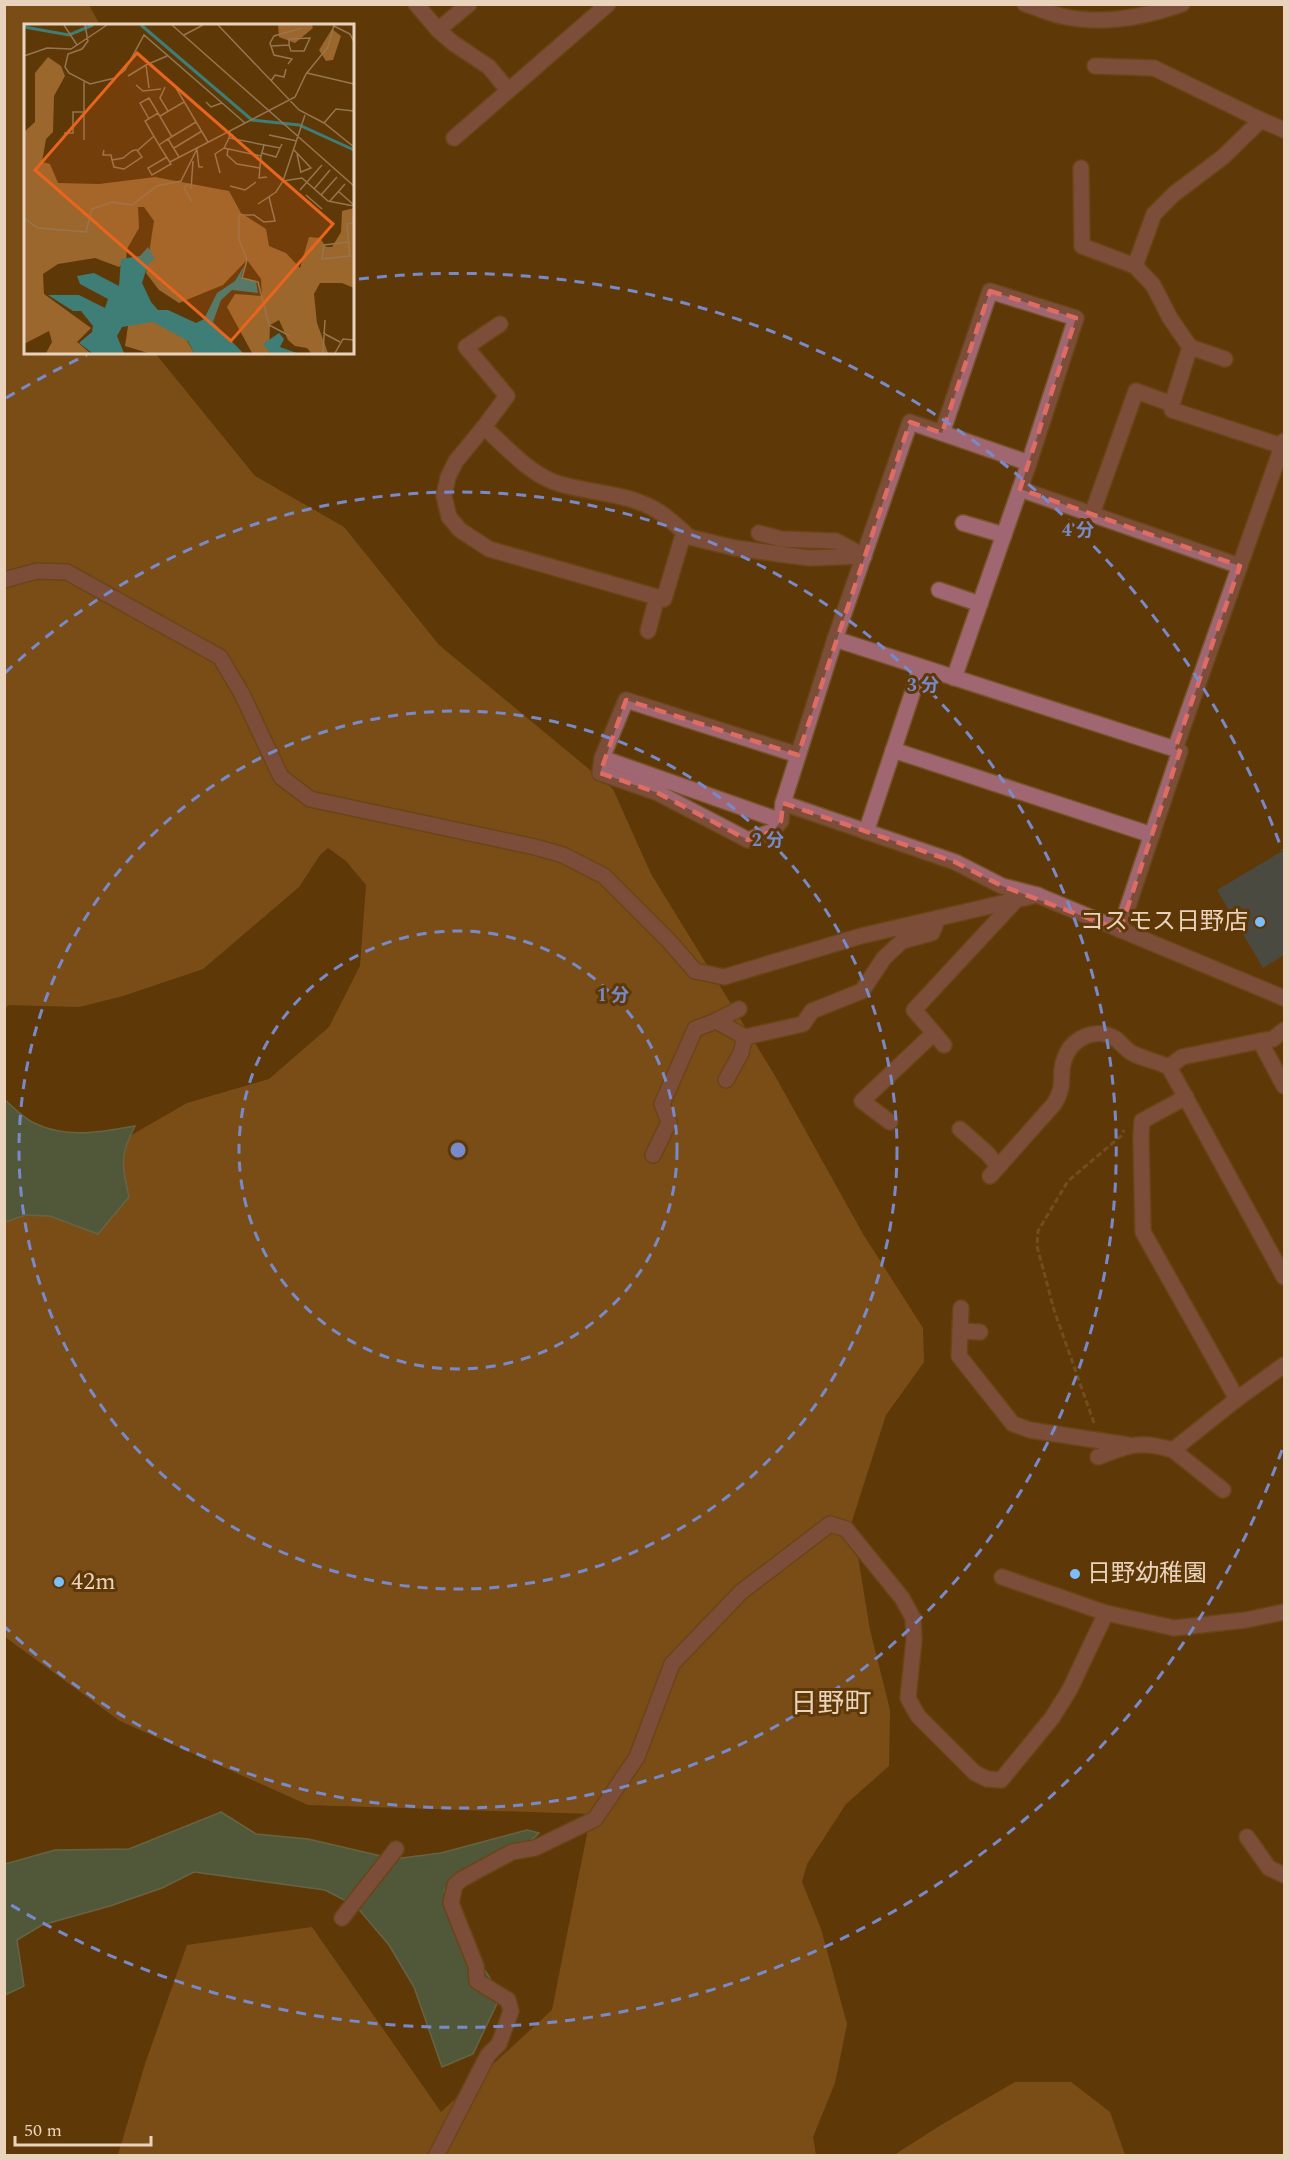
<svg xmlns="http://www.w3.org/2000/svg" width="1289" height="2160" viewBox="0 0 1289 2160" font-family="Spectral,'Noto Sans JP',serif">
  <rect width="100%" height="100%" fill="#5e3807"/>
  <!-- forest -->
  <g fill="#9b672c">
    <path d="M5 5H89L100 25 26 26V352L155 353 255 476 344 527 439 645 613 789 651 874 774 1074 863 1234 923 1328 924 1362 886 1415 852 1521 870 1630 890 1710 889 1766 846 1804 807 1864 802 1882 821 1929 847 2024 835 2083 813 2137 816 2155H118L145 2064 187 1945 312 1927 441 2112 552 2010 591 1814 308 1805 120 1721 5 1637V1208L187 1103 269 1079 329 1027 360 966 366 885 346 861 328 848 320 855 299 887 203 969 123 996 79 1007 9 1005 5 1008Z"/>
    <path d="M1015 2082H1071L1110 2112 1125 2155H894L941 2125Z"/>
  </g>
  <!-- water -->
  <g fill="#3e7e76" stroke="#72988b" stroke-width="1.5">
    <path d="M5 1100C14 1108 24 1118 34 1123 67 1139 101 1132 135 1126 119 1156 122 1165 129 1197L98 1234 50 1216 26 1215 5 1222Z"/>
    <path d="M221 1812 256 1834 308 1839 394 1859 441 1853 527 1830 539 1833C512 1861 487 1867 451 1878L444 1891 452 1920 501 1995 473 2054 442 2067 414 1987 389 1945 356 1906 325 1890 194 1872 162 1888 110 1906 42 1925 17 1940 24 1986 5 1995V1864L55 1850 129 1849Z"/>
  </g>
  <!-- building -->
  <path fill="#315f85" d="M1284 850V955L1263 968 1217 890Z"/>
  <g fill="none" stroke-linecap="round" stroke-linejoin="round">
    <!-- minor casing -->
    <g stroke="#775428" stroke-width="18">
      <g id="minor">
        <path d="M416 4 438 30 469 4"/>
        <path d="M1025 4C1037 8 1049 13 1061 16 1101 25 1143 18 1182 4"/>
        <path d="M438 30 453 43 489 67 508 90"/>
        <path d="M1095 66 1154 68 1261 120"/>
        <path d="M454 138 608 4"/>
        <path d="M1081 168 1082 246 1135 266 1153 285 1170 318 1190 347"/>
        <path d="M1135 266 1154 214 1174 194 1223 157 1261 120 1284 130"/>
        <path d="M1172 404V410L1282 446"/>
        <path d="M484 427 507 396 466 347 500 324"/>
        <path d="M942 433 990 291 1076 318 1029 463"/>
        <path d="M1020 489 1240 566"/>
        <path d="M1092 514 1136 391 1172 404 1190 347 1225 359"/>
        <path d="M963 523 1004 535"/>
        <path d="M684 532 664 599 489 549 460 530 449 517 444 496 448 477 456 461 484 427C504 445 529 473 554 482 582 492 617 492 644 504 662 511 675 524 689 537L735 548 809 558 864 556"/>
        <path d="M759 533 781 539 836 541 864 556"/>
        <path d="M4 580 37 571 67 572 220 657 242 694 281 777 310 799 535 847 563 855 604 876 670 942 695 971 724 977 861 936 1037 895"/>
        <path d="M939 590 980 604"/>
        <path d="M648 631 657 597"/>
        <path d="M954 678 1029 463 910 422 835 639 1175 749"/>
        <path d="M893 750 1152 835"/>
        <path d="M798 755 626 700 602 758 781 821 783 803 835 639"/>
        <path d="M602 758 600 773 658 793 748 840 773 831 781 821"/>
        <path d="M783 803 955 862 1002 886 1037 895 1284 998"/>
        <path d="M866 832 921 667"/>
        <path d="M1120 930 1180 751 1175 749 1284 441"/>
        <path d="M716 1021 739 1009"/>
        <path d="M1284 1030 1273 1039 1260 1041 1284 1086"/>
        <path d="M934 1033 914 1010 1017 899"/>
        <path d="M1169 1067 1284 1277"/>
        <path d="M726 1080 741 1053 745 1037 803 1024 812 1011 862 991 884 958 902 941 932 933 938 918"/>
        <path d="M1186 1097 1142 1121 1141 1136 1143 1232 1237 1399"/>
        <path d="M890 1122 862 1101 934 1033 944 1045"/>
        <path d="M960 1129 987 1153 998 1166"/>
        <path d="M653 1155 669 1122 662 1104 695 1029 716 1021 745 1037"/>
        <path d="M990 1176 1054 1104C1067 1083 1058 1078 1064 1060 1071 1038 1096 1026 1116 1039 1122 1044 1127 1051 1134 1054 1145 1059 1158 1062 1169 1067L1182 1057 1260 1041"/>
        <path d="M961 1308 959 1356 1013 1424 1030 1430 1128 1445"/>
        <path d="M960 1331 980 1332"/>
        <path d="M1098 1457C1129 1445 1140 1440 1173 1450"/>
        <path d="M1223 1490 1173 1450 1237 1399 1284 1365"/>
        <path d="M1002 1577 1106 1613 1174 1628 1246 1620 1284 1612"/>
        <path d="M1247 1837 1269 1868 1284 1875"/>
        <path d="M342 1918 396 1849"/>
        <path d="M436 2156 488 2055 499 2044 511 2011 508 2000 477 1981 476 1966 451 1903 455 1885 462 1879 512 1852 535 1848 595 1819 637 1757 672 1664 741 1592 830 1524 846 1529 902 1598 913 1618 914 1640 908 1698 918 1716 975 1773 987 1779 1001 1780 1052 1718 1070 1689 1106 1613"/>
      </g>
    </g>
    <!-- path -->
    <path stroke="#89673e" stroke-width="3" stroke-dasharray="6 3" stroke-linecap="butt" d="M1094 1423 1054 1310 1037 1246 1038 1231 1068 1181 1121 1136 1124 1130"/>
    <!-- minor -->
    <use href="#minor" stroke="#a06773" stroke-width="15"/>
  </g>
  <!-- marked area -->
  <path d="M0 0H1289V2160H0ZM990 291 1076 318 1020 489 1240 566 1175 749 1180 751 1120 930 1002 886 955 862 783 803 781 821 773 831 748 840 658 793 600 773 626 700 798 755 910 422 942 433Z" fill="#5e3807" fill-opacity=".55" fill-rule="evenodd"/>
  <path fill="none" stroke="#de6c63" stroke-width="4.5" stroke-dasharray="12 8" stroke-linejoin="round" d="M990 291 1076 318 1020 489 1240 566 1175 749 1180 751 1120 930 1002 886 955 862 783 803 781 821 773 831 748 840 658 793 600 773 626 700 798 755 910 422 942 433Z"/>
  <!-- distance rings -->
  <g fill="none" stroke="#798acb" stroke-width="3" stroke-dasharray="10 8">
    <circle cx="458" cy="1150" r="219"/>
    <circle cx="458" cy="1150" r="439"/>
    <path d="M5 673A658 658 0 1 1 5 1627"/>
    <path d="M1282 1450A877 877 0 0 1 6 1902M6 398A877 877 0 0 1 87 355M359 279A877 877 0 0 1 1282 850"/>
  </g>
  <!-- markers -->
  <g fill="#7bbef8" stroke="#5e3807" stroke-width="2">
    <circle cx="1260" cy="922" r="6"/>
    <circle cx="1075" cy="1574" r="6"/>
    <circle cx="59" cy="1582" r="6"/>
  </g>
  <g text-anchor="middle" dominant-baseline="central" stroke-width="6" stroke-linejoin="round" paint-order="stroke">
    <!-- poi labels -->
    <g font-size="24" fill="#ead3bc" stroke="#5e3807" text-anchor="start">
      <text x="1248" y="922" text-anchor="end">コスモス日野店</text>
      <text x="1087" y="1574">日野幼稚園</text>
      <text x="71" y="1582">42m</text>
    </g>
    <!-- quarter labels -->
    <g font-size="27" fill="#ead3bc" stroke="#5e3807">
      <text x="831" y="1704">日野町</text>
    </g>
  </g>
  <!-- overview -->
  <g transform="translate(24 24)">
    <rect width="330" height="330" fill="#5e3807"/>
    <path d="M254 1H288L289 4 271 19 255 13ZM308 5 317 12 309 36 302 37 295 26ZM24 33 37 42 41 52 30 72 29 108 22 115 18 138 26 140 34 159 75 160 131 153 205 167 217 189 242 205 245 222 262 229 276 244 285 213 296 214 302 223H308L317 208 318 187 330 184V264L318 259H296L290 270 293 299 304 329H287L283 324 271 322 264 316 255 296 246 301 245 329H228L203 283 211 270 238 272 237 255 223 236 199 261 155 279 135 266 122 249 130 197 120 183H114L115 204 103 225 102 237 95 243 71 234 34 240 19 250 20 270 67 304 53 318 66 329H22L28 318 25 307 0 320V108L11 98V49ZM107 282 161 313 170 329H124L101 322Z" fill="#9b672c"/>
    <path d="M124 223 131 235 124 240 118 259 127 278 134 286H144L172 299 180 295 193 269 211 257 220 242 217 253 232 258 234 269 208 266 197 276 189 298 219 329H170L164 317 129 298 98 303 93 312 100 329H68L55 319 68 308 69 302 57 287H49L24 271H55L81 284 84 275 56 260 53 252 70 249 95 262 97 235 116 232ZM255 309 260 315 256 323 273 329H246L239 320Z" fill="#3e7e76"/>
    <path fill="none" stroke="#3e7e76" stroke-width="3" d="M117 1 228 96 275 101 330 126M0 3 45 11 69 1M86 329 85 305 98 274 106 272 134 293 174 313 191 329"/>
    <path fill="none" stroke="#96764f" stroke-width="1.5" d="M40 1 53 21M61 1 64 17 58 25 44 30 41 43 45 49 66 60 91 54 101 46 120 11 221 99M148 1 330 162M194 1 275 86 300 99 330 123M310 2 326 10 330 18M160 11 179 1M247 22 265 21V15L286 14 280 27H267L265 21M0 32 23 24 47 25 83 1M264 40 268 35 250 31 246 19 250 12 278 4M283 49 330 60M104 52 122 41M247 57 251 51 260 53 262 45M112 61 119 67 137 65M141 63 136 74 144 87M125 64 122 41 143 32M152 64 184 118M182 78 187 83 198 79M136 92 160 78M125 95 116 79 125 74 134 89M300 99 312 85 330 87M206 107 205 114 256 124 258 120M40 109H49V88H60M245 111 273 117M148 113 134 89 121 97 135 121 144 115 172 98M144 115 155 133M60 116V58M135 121 147 140 128 151 124 144 143 133M150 124 178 107M200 124 237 132 240 121M204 125 203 131 213 140 236 144M80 126 79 131H87L88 136M113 126 118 133 100 145 90 143 88 136 99 134 108 127 111 126H114L130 112M173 126 175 143H179M270 126 287 144 277 148M238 129 252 133 256 124M273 130 277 149M237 132 235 154 243 153M146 138 271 73 282 50 304 23 310 1M196 149 191 130 200 124 205 114M259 157 278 154 304 177 330 182M164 160 160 164 168 178M206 162 221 166 232 158M167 165 169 137M290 165 306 146M276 166 298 141M314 167 330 181M282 171 298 185M297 171 313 153M245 173 251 197 240 198 230 191H215V216L223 236 218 254 234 258 245 301 266 312M306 177 321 160M234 180 252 168 259 157 281 91M0 194 14 204 62 208 68 185 88 178 108 181 133 162 157 157 174 123M324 218 300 221 298 235 326 232 323 200 330 199M299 309 316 318M299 329 301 296M311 329 319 315 330 316"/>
    <path fill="#e8651e" fill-opacity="0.15" stroke="#e8651e" stroke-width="3" d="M113 29 309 200 207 317 11 146Z"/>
    <rect width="330" height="330" fill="none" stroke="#ead3bc" stroke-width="3"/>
  </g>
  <circle cx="458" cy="1150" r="9" fill="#798acb" stroke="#5e3807" stroke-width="3"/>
  <g font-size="18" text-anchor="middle" font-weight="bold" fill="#798acb" stroke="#5e3807" stroke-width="6" stroke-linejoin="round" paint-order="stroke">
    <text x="1078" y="536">4 分</text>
    <text x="923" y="691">3 分</text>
    <text x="768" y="846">2 分</text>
    <text x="613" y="1001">1 分</text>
  </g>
  <!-- border -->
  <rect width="1289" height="2160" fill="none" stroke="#ead3bc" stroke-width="12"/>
  <!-- scale -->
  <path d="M15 2136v9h136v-9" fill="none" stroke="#ead3bc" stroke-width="3"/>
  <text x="24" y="2136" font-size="18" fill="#ead3bc" stroke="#5e3807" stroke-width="4.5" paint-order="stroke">50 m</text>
</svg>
